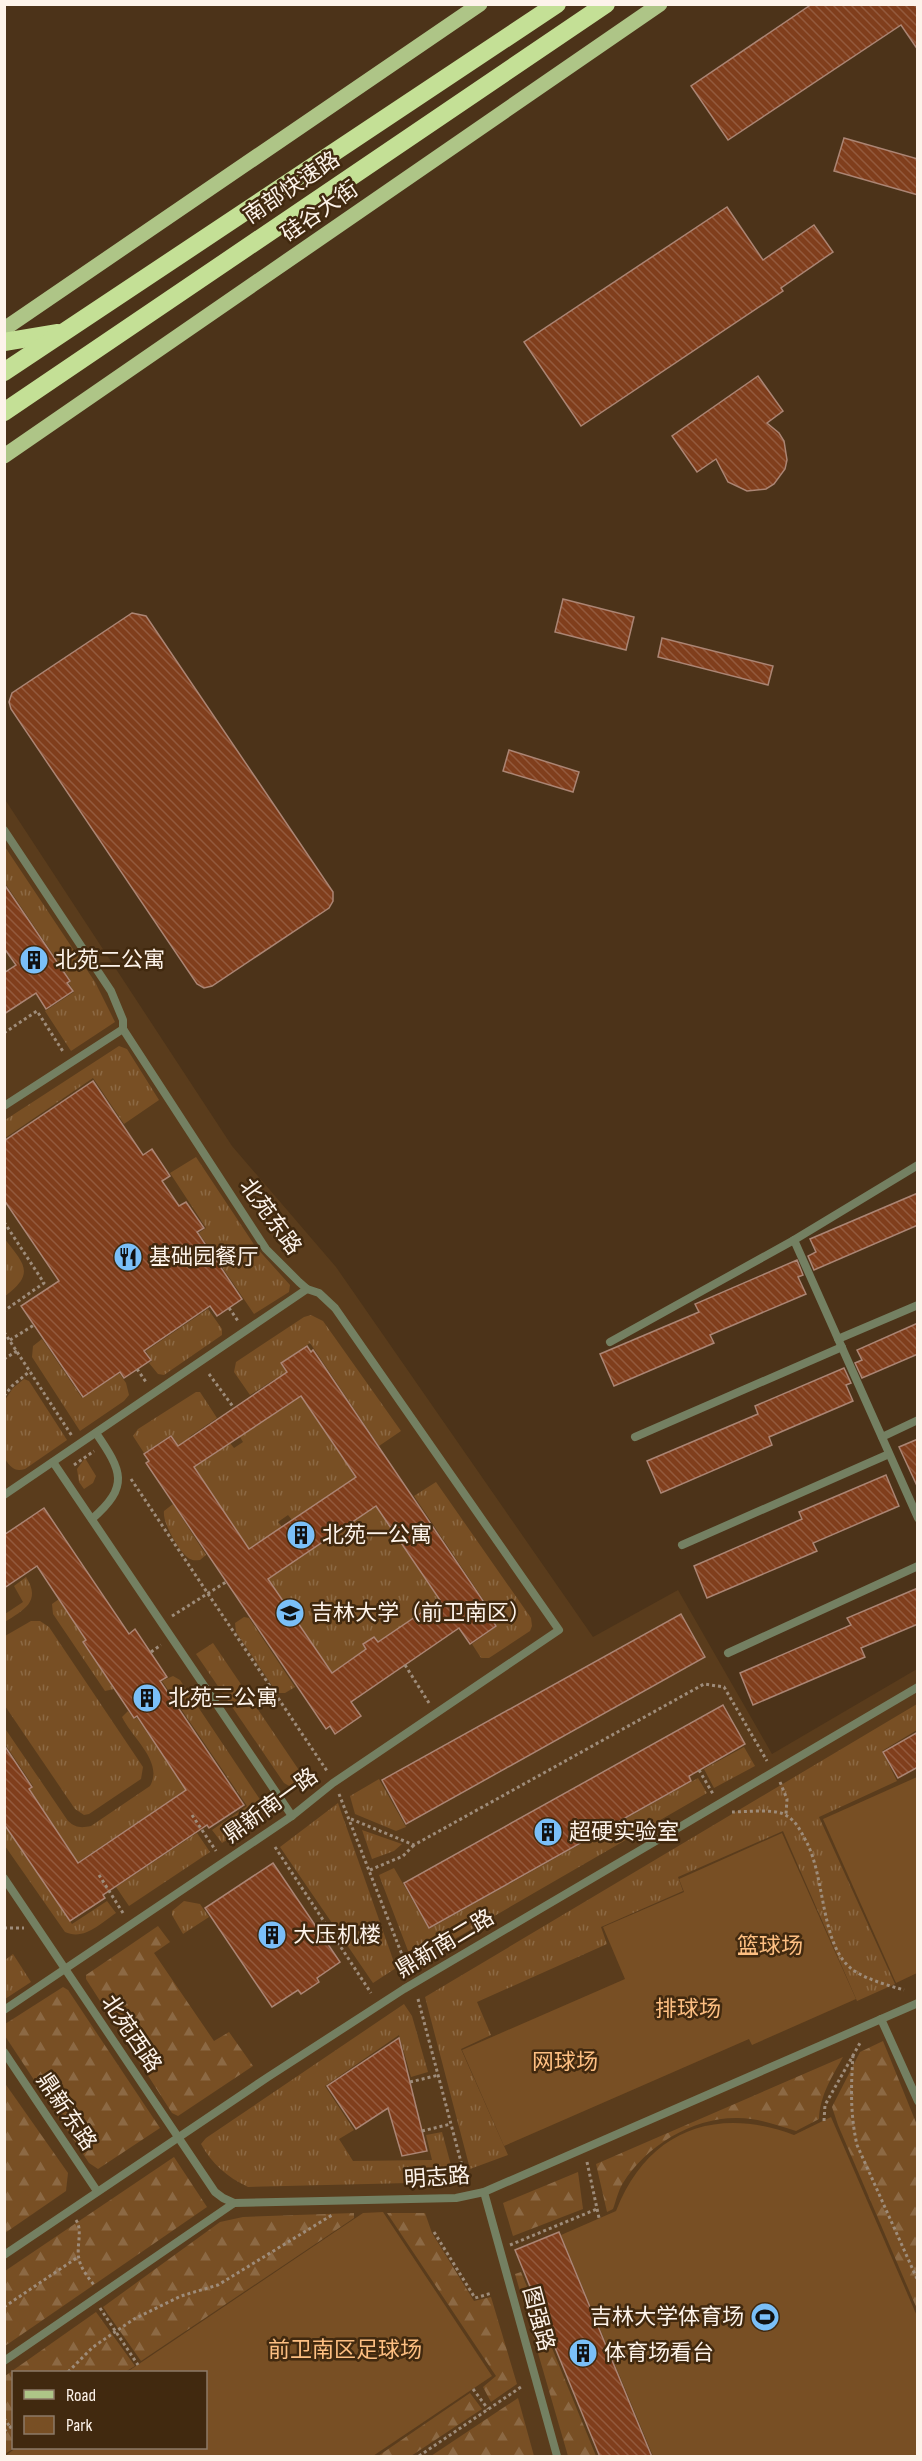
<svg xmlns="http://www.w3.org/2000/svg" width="922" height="2461" viewBox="0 0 922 2461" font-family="'Sofia Sans Condensed','Noto Sans SC',sans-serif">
  <defs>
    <pattern id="grass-tufts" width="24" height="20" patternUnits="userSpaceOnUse" patternTransform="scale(1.5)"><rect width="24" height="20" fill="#784f24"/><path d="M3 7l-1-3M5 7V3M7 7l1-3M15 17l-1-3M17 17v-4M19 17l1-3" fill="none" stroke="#8c6944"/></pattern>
    <pattern id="forest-firs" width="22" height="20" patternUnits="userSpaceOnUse" patternTransform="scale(1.5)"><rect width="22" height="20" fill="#784f24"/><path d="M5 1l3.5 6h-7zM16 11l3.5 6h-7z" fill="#8c6944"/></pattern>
    <pattern id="building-back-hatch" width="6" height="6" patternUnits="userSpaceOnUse" patternTransform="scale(1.5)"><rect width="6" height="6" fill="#803e1c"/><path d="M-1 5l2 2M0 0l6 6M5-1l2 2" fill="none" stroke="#935a3d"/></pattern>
  </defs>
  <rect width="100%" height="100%" fill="#4c3319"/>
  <!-- built -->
  <path fill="#5a3c1c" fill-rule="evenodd" d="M4 798 232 1146 336 1267 593 1637 678 1590 772 1754 917 1669V2456H5ZM14 2372H206V2448H14Z"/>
  <!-- grass -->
  <g fill="url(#grass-tufts)">
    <path d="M5 847 95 982 115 1022 71 1051 45 1011 74 992 69 983 71 981 5 883Z"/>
    <path d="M119 1046 127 1049 159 1100 124 1124 93 1078 5 1138V1120Z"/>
    <path d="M196 1157 255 1246 290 1285 289 1292 254 1314 199 1233 206 1228 170 1173Z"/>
    <path d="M4 1238C24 1264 36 1273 5 1296Z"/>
    <path d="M208 1309 222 1329V1335L164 1375 158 1374 149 1363 152 1361 146 1351Z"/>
    <path d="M311 1315 323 1321 401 1431 379 1446 310 1343 280 1363 290 1377 279 1384 275 1379 250 1395 234 1372 236 1362 304 1317Z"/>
    <path d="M42 1339 82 1398 119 1373 126 1383 129 1395 124 1401 80 1431 32 1357 33 1346Z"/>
    <path d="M24 1379 29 1381 67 1440 25 1469C15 1472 11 1468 5 1459V1400L13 1388Z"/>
    <path d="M294 1385 360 1483 292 1520 288 1515 278 1522 282 1527 253 1555 187 1457 198 1449 206 1460 230 1443 234 1448 243 1442 240 1437 290 1403Z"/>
    <path d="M196 1392H200L217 1418 189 1437 192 1443 182 1450 171 1435 144 1453 133 1436 138 1429Z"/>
    <path d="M85 1458 96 1476 93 1483 84 1489 79 1482 77 1469Z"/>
    <path d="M436 1482 531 1618 532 1626 530 1631 489 1658H481L472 1644 497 1626 493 1620 495 1617 414 1496Z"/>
    <path d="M372 1500 447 1611 428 1608 378 1642 374 1637 363 1644 366 1649 343 1665 339 1684 264 1572Z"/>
    <path d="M173 1504 206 1555 200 1560C196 1560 194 1561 190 1559 180 1554 162 1522 164 1511Z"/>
    <path d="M26 1577C42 1602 23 1610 5 1622V1614L23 1602 14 1586Z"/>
    <path d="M59 1599 86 1640 83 1643 114 1689 105 1691 103 1688 53 1614 52 1604Z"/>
    <path d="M244 1617 249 1618 295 1687 285 1693H277L236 1632 235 1623Z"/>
    <path d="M31 1621H40L49 1627 143 1767 141 1779 89 1814 84 1815 75 1809 5 1706V1636Z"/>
    <path d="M213 1643 309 1785C300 1791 293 1789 284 1783L196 1654Z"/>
    <path d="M173 1676 180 1680 263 1804C264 1822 236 1834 222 1843L212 1830 247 1806 162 1681Z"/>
    <path d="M917 1704V1730L882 1751 897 1781 819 1817 895 1984 857 2001 783 1831 678 1877 683 1891 601 1927 607 1944 477 2002 491 2035 461 2049 508 2155 470 2169 425 1997Z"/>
    <path d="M128 1711 134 1719 137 1718 186 1790 78 1862 29 1790 33 1786 5 1744 4 1727 68 1821C76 1828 81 1828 91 1826L150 1786C164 1762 132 1738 122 1717Z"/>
    <path d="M744 1747 755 1766 714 1788 704 1769Z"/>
    <path d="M698 1778 707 1793 420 1959 410 1956 379 1875 394 1868 429 1929Z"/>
    <path d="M379 1779 406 1827 396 1831 355 1814 350 1796Z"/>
    <path d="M338 1803 396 1968 373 1983 280 1847Z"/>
    <path d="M5 1826 72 1924 107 1901 116 1913C101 1923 84 1941 65 1932L5 1846Z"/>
    <path d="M362 1830 402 1844 394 1851 372 1859Z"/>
    <path d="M197 1833 210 1852 129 1906 116 1887Z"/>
    <path d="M184 1901 200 1904 209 1917 183 1934 172 1915V1911Z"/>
    <path d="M13 1954 31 1982 5 1999V1960Z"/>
    <path d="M404 2004 412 2016 428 2072 411 2077 399 2035 325 2086 354 2130 339 2139 353 2161 432 2160 426 2135 442 2132 455 2180 451 2182 248 2187C227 2177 212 2164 201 2144L206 2138Z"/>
  </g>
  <!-- forest -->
  <g fill="url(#forest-firs)">
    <path d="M158 1926 170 1942 154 1953 214 2041 229 2032 253 2066 178 2116 172 2113 86 1979V1975Z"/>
    <path d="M63 1987 68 1990 160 2128 98 2169 89 2163 5 2036V2024Z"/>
    <path d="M883 2041 917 2125V2309L838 2125 832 2107 860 2052Z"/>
    <path d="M843 2057C832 2077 820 2095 819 2119L796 2131C777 2125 758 2118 738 2118 693 2117 646 2146 623 2183 618 2191 616 2201 613 2209L607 2212 596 2164Z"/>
    <path d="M4 2082 68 2173 66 2191 5 2233Z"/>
    <path d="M174 2157 207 2207 5 2346V2271Z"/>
    <path d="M578 2172 583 2209 513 2236 503 2203Z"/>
    <path d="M354 2213V2218L141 2361 103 2307 220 2222 243 2217Z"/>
    <path d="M387 2213H425L432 2233 474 2301 491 2297 517 2384 491 2402 483 2387 496 2376Z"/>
    <path d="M521 2272 596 2456H568L515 2274Z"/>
    <path d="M96 2312 135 2366 125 2372H14V2448L5 2454V2376Z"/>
    <path d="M470 2393 482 2409 411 2456H378Z"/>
    <path d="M518 2398 534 2456H431Z"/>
  </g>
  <!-- park -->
  <g fill="#784f24">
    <path d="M917 1777V1973L896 1983 823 1819Z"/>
    <path d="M782 1833 856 1999 752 2045 749 2039 504 2146 462 2050 625 1979 603 1927 684 1892 679 1879Z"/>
    <path d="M831 2117 917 2316V2456H653L561 2235 616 2211C647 2131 715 2105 794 2135Z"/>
    <path d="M383 2212 492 2376 373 2456H5L16 2448H206V2372H127L363 2213Z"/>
  </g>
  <!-- building -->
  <g fill="url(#building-back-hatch)" stroke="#ab8574" stroke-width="1.5" fill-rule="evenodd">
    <path d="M812 4H918V50L901 25 728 140 691 86Z"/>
    <path d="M844 138 918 159V195L834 171Z"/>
    <path d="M727 207 763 260 814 225 833 252 781 288 783 291 581 426 524 342Z"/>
    <path d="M758 376 783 411 767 423 779 433 784 441 787 460 785 469 774 484 766 489 747 491 728 482 716 459 697 472 672 436Z"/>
    <path d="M563 599 634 617 626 650 555 632Z"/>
    <path d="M132 613 146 616 333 892V901L329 908 212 986 204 988 197 984 11 709 9 702 12 693Z"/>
    <path d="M662 638 773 666 768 685 658 657Z"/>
    <path d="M509 750 579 772 573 792 503 771Z"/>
    <path d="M4 884 70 981 67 983 73 991 46 1009 36 993 4 1014V973L16 965 4 948Z"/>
    <path d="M93 1081 143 1155 152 1149 170 1176 162 1181 179 1206 186 1202 204 1228 197 1232 242 1299 217 1316 210 1306 144 1351 151 1360 124 1378 120 1372 83 1397 21 1306 59 1281 4 1200V1141Z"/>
    <path d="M918 1193V1225L814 1270 808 1256 816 1252 810 1239Z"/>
    <path d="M797 1260 803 1275 798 1277 806 1294 710 1335 714 1343 614 1386 600 1354 699 1312 695 1304Z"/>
    <path d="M918 1323V1354L862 1378 855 1363 862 1360 857 1350Z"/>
    <path d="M307 1346 311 1352 313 1350 494 1617 491 1618 496 1626 470 1644 459 1628 351 1702 361 1716 335 1734 330 1726 326 1729 146 1463 149 1461 144 1454 171 1436 178 1446 287 1372 281 1363ZM301 1396 356 1477 249 1549 194 1467ZM376 1506 440 1600 378 1642 374 1637 363 1644 366 1649 332 1673 268 1579Z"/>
    <path d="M844 1368 851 1383 846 1385 853 1401 769 1437 772 1445 661 1493 647 1461 758 1414 755 1406Z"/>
    <path d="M918 1439V1488L899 1447Z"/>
    <path d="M886 1475 899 1506 813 1543 817 1551 707 1598 694 1566 802 1519 799 1512Z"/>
    <path d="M44 1508 129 1634 135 1629 167 1677 160 1681 244 1805 209 1828 207 1825 103 1895 105 1898 70 1921 4 1824V1745L32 1787 29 1789 78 1863 186 1790 137 1716 134 1718 83 1642 86 1640 37 1566 4 1588V1535Z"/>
    <path d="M918 1588V1624L861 1648 865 1657 753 1705 740 1673 851 1625 847 1618Z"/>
    <path d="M681 1614 705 1657 406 1824 382 1780Z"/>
    <path d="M723 1705 745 1744 689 1776 691 1781 429 1928 404 1883Z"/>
    <path d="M918 1732V1767L898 1778 883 1752Z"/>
    <path d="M273 1863 340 1962 317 1978 319 1982 301 1994 298 1990 272 2007 205 1908Z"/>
    <path d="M399 2038 427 2151 402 2156 388 2108 356 2129 327 2086Z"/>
    <path d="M559 2232 652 2457H600L515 2250Z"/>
  </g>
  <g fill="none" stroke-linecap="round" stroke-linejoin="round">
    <!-- path -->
    <g stroke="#9e8c7a" stroke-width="3" stroke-dasharray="3 3" stroke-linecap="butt">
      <path d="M4 1033 37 1011 64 1053"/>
      <path d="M4 1222 44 1283 4 1311"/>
      <path d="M229 1308 238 1321"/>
      <path d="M4 1332 72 1436"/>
      <path d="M10 1340 34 1325"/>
      <path d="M4 1359 17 1351"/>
      <path d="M137 1369 146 1382"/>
      <path d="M209 1374 234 1408"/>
      <path d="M4 1396 12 1386 30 1371"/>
      <path d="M74 1465 94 1451"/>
      <path d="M131 1479 327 1771"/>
      <path d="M172 1616 226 1582"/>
      <path d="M151 1652 161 1645"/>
      <path d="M405 1665 429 1703"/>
      <path d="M699 1770 713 1794"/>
      <path d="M780 1782 787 1799 786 1814"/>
      <path d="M339 1794 408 1970"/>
      <path d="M732 1812C746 1812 777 1808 787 1816 797 1822 801 1832 806 1841 826 1878 820 1946 853 1970 868 1980 887 1985 904 1990"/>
      <path d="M192 1815 216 1851"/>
      <path d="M351 1819 414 1845 704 1684 724 1687 767 1761"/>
      <path d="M275 1847 371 1993"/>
      <path d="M370 1870 403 1856 414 1845"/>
      <path d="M99 1875 123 1913"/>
      <path d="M4 1928H24"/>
      <path d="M418 1999 466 2181"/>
      <path d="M853 2055C851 2086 850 2114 857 2145L918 2281"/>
      <path d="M410 2082 439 2075"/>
      <path d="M824 2121 825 2105 860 2043"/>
      <path d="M422 2131 451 2124"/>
      <path d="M587 2162 599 2218"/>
      <path d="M76 2220C83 2230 76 2247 79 2259 81 2269 88 2277 94 2285"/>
      <path d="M434 2232 475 2298 492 2293"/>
      <path d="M510 2245 597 2209"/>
      <path d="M4 2307 78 2257"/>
      <path d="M100 2308 138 2365"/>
      <path d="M68 2372 93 2347 134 2319 181 2296 218 2285 332 2215"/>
      <path d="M473 2389 488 2409"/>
      <path d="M4 2418 10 2427"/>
      <path d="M4 2431 14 2425"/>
      <path d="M419 2456 521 2387"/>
    </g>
    <!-- lane -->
    <g stroke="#748062" stroke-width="8">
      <path d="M4 830 111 991 123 1020V1029L266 1249 299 1282 307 1289 319 1293 335 1308 559 1630 333 1783 292 1816 4 2010"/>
      <path d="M4 1106 123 1029"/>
      <path d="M794 1240 918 1518"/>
      <path d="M838 1339 918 1305"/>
      <path d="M610 1342 794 1240 918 1165"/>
      <path d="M635 1437 842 1347"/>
      <path d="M882 1437 918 1420"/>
      <path d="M53 1462 292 1816"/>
      <path d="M4 1495 307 1289"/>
      <path d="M92 1519C130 1486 122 1471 96 1433"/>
      <path d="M682 1545 889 1454"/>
      <path d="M728 1653 918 1566"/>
      <path d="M4 1878 215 2192 223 2198 234 2203"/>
      <path d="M881 2019 918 2101"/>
      <path d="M4 2052 97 2191"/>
      <path d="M484 2192 557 2456"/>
      <path d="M4 2255 268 2077 404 1989 918 1687"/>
      <path d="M4 2361 234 2203 456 2198 484 2192 918 2003"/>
    </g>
    <!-- primary -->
    <g stroke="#aec587" stroke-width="15">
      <path d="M4 329 480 4"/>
      <path d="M4 456 660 4"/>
    </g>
    <!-- highway -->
    <g stroke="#c4e096" stroke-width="18">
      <path d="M4 342 58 333"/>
      <path d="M4 372 557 4"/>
      <path d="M4 412 606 4"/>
    </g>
  </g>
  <!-- icons -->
  <defs>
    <g id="building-disc" transform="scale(1.5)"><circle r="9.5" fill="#7abff8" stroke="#41290f"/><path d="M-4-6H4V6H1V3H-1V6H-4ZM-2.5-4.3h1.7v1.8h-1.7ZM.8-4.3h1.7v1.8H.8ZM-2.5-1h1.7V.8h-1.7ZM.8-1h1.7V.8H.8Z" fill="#111"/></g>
    <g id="restaurant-disc" transform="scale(1.5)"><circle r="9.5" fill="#7abff8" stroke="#41290f"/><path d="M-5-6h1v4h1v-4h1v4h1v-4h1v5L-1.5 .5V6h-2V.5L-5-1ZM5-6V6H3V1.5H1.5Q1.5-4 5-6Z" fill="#111"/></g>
    <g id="university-disc" transform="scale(1.5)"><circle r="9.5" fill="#7abff8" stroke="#41290f"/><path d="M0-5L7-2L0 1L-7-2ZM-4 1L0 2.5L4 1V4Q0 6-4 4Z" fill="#111"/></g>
    <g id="stadium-disc" transform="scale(1.5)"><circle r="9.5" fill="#7abff8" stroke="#41290f"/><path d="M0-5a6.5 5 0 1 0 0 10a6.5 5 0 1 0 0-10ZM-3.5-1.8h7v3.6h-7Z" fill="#111"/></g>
  </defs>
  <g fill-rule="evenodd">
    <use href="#building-disc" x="34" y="960"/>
    <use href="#restaurant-disc" x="128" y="1257"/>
    <use href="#building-disc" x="301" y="1535"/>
    <use href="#university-disc" x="290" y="1613"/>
    <use href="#building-disc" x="147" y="1698"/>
    <use href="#building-disc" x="548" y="1832"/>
    <use href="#building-disc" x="272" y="1935"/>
    <use href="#stadium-disc" x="765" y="2317"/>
    <use href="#building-disc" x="583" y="2353"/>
  </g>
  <g text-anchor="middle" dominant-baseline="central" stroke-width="5" stroke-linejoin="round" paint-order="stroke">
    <!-- street labels -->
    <g font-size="22" fill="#fdf3ea" stroke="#41290f">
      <text transform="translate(292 188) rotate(-34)">南部快速路</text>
      <text transform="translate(320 212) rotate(-35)">硅谷大街</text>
      <text transform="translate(270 1217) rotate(54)">北苑东路</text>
      <text transform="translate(271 1806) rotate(-36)">鼎新南一路</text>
      <text transform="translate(445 1944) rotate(-31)">鼎新南二路</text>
      <text transform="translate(131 2034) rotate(56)">北苑西路</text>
      <text transform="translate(66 2112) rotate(56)">鼎新东路</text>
      <text transform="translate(437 2178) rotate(-4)">明志路</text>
      <text transform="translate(538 2319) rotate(75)">图强路</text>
    </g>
    <!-- poi labels -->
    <g font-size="22" fill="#fdf3ea" stroke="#41290f" text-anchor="start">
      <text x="55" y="960">北苑二公寓</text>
      <text x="149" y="1257">基础园餐厅</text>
      <text x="322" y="1535">北苑一公寓</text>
      <text x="311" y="1613">吉林大学（前卫南区）</text>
      <text x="168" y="1698">北苑三公寓</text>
      <text x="569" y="1832">超硬实验室</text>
      <text x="293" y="1935">大压机楼</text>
      <text x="744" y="2317" text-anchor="end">吉林大学体育场</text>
      <text x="604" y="2353">体育场看台</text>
    </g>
    <!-- park labels -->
    <g font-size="22" fill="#fdbf82" stroke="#41290f">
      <text x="770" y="1946">篮球场</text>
      <text x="688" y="2009">排球场</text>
      <text x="565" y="2062">网球场</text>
      <text x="345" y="2350">前卫南区足球场</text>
    </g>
  </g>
  <!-- border -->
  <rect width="922" height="2461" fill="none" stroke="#fdf3ea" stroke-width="12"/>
  <!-- legend -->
  <rect x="12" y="2371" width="195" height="78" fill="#41290f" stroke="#8c7a67" stroke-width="1.5"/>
  <rect x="24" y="2390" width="30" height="9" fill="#aec587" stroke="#8c7a67" stroke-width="1.5"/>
  <text x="66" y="2401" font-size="18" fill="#fdf3ea">Road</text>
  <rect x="24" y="2416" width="30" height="18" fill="#784f24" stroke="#8c7a67" stroke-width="1.5"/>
  <text x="66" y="2431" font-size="18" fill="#fdf3ea">Park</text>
</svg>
